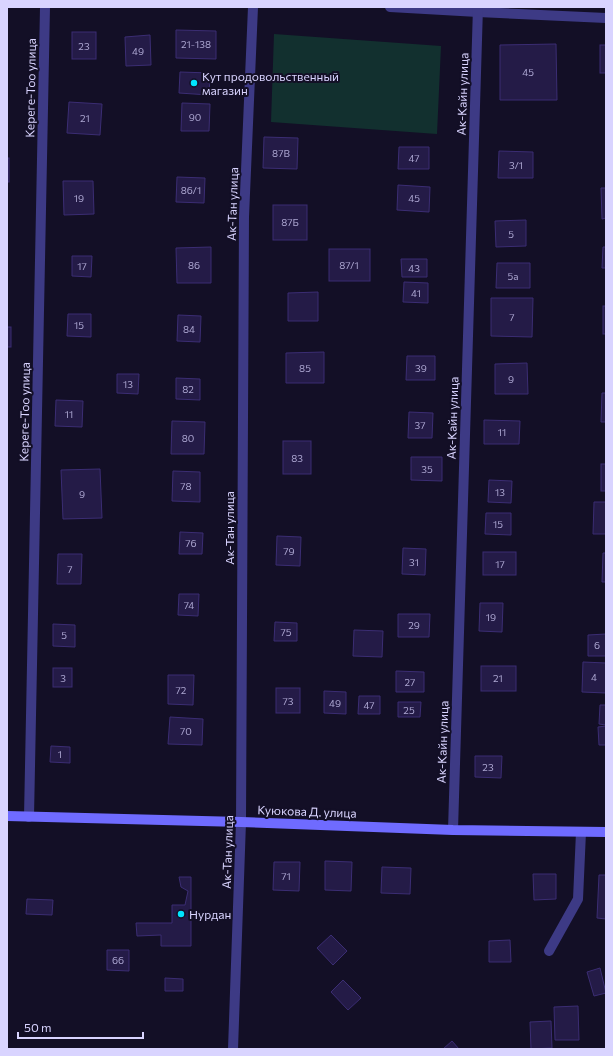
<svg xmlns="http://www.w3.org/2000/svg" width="613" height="1056" viewBox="0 0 613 1056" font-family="Commissioner,sans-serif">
  <rect width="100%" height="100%" fill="#130f26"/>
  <!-- green -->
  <path fill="#12302f" d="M274 34 441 46 437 134 271 122Z"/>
  <!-- building -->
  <g fill="#241b47" stroke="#3b2d73">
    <path d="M176 30 216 31V59L176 58Z"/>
    <rect x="72" y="32" width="24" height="27"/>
    <path d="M150 35 151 65 126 66 125 37Z"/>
    <path d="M556 44 557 100H500V45Z"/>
    <rect x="600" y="45" width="6" height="28"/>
    <path d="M180 72 210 73 209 95 179 93Z"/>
    <path d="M69 102 102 104 100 135 67 133Z"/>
    <path d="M182 103 210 104 209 131H181Z"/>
    <path d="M264 137 298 138 297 169 263 168Z"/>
    <path d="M399 147H429V169H398Z"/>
    <path d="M499 151 533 152V178H498Z"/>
    <rect x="7" y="158" width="2" height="24"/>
    <path d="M177 177 205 178 204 203 176 202Z"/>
    <path d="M63 181H93L94 214 64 215Z"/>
    <path d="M398 185 430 187 429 212 397 210Z"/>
    <path d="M601 188H606V218L602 219Z"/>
    <rect x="273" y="205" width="34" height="35"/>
    <path d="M526 220V246L496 247 495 221Z"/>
    <path d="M211 247V283H177L176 248Z"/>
    <path d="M603 247H606V268H602Z"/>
    <rect x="329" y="249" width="41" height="32"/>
    <path d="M72 256H92L91 277 72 276Z"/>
    <path d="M401 259H427V277H402Z"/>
    <path d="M497 263H530V288H496Z"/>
    <path d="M404 282 428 283V303L403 302Z"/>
    <path d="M318 292V321H288V293Z"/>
    <path d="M491 298H533L532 337 491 336Z"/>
    <rect x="603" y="306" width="3" height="28"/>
    <path d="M68 314H91V337L67 336Z"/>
    <path d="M178 315 201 316 200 342 177 341Z"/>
    <rect x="7" y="327" width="4" height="20"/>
    <path d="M324 352V383H286V353Z"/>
    <path d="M407 356H435V380H406Z"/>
    <path d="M527 363 528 394H495V364Z"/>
    <path d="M117 374H139L138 394 117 393Z"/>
    <path d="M176 378 200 379V400L176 399Z"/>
    <path d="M602 393H606V422H601Z"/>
    <path d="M56 400 83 401 82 427 55 426Z"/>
    <path d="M409 412 433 413 432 438H408Z"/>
    <path d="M484 420 520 421 519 444H484Z"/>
    <path d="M172 421 205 422 204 454H171Z"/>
    <rect x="283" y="441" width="28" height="33"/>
    <path d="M411 457H442V481L411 480Z"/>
    <rect x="601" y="464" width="5" height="27"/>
    <path d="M100 469 102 518 63 519 61 470Z"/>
    <path d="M173 471 200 472V502L172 501Z"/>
    <path d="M489 480 512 481 511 503 488 502Z"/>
    <path d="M594 502H606V534H593Z"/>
    <path d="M486 513H511V535L485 534Z"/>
    <path d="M180 532 203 533 202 554H179Z"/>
    <path d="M277 536 301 537 300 566 276 565Z"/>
    <path d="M403 548 426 549 425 575 402 574Z"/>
    <rect x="483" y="552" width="33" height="23"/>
    <path d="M603 553H606V582H602Z"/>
    <path d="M58 554H82L81 584H57Z"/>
    <path d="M179 594H199L198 616 178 615Z"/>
    <path d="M480 603H503L502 632 479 631Z"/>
    <path d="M398 614H430L429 637H398Z"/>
    <path d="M275 622 297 623V641H274Z"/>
    <path d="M53 624 75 625V647L53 646Z"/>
    <path d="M354 630 383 631 382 657 353 656Z"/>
    <path d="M606 634V656H588V635Z"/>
    <path d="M583 662 606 663V693L582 692Z"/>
    <rect x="481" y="666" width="35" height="25"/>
    <rect x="53" y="668" width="19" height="19"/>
    <path d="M396 671 424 672V692H396Z"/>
    <path d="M168 675H194L193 705 168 704Z"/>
    <rect x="276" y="688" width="24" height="25"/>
    <path d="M324 691 346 692V714L324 713Z"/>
    <path d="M359 696H380V714H358Z"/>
    <path d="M398 702H421L420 717H398Z"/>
    <path d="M600 705H606V725L599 724Z"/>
    <path d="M170 717 203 719 202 745 168 744Z"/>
    <path d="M606 726V745H599L598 727Z"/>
    <path d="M51 746 70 747V763L50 762Z"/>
    <path d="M475 756H502L501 778 475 777Z"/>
    <path d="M325 861 352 862 351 891 325 890Z"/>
    <path d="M274 862H300L299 891 273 890Z"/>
    <path d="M382 867 411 868 410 894 381 893Z"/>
    <path d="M533 874H556V899L534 900Z"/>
    <path d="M599 875H606V919L597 918Z"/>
    <path d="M179 877H191V946H161V935L137 936 136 923H172V905H185L188 891 181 887Z"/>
    <path d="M27 899 53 900 52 915 26 914Z"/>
    <path d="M331 935 347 951 333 965 317 948Z"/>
    <path d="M510 940 511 962H489V941Z"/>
    <path d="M107 950H129V971L107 970Z"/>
    <path d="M600 968 606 993 594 996 587 972Z"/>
    <path d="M165 978 183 979V991H165Z"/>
    <path d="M343 980 361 998 348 1010 331 992Z"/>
    <path d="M578 1006 579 1040H555L554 1007Z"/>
    <path d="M551 1021 552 1048 531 1049 530 1022Z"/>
    <path d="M452 1041 459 1049H443Z"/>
  </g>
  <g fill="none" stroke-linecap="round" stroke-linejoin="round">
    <!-- street -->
    <g stroke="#3d3a85" stroke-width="10">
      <path d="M390 7 478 12 606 18"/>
      <path d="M29 817 45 7"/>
      <path d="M453 830 478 7"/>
      <path d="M549 951 578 899 581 832"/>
      <path d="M233 1049 241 822 244 217 253 7"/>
    </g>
    <!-- secondary -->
    <path stroke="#6f6bff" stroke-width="10" d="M7 816 241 822 453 830 606 832"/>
  </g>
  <!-- markers -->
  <g fill="#00e5ff" stroke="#130f26" stroke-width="1.5">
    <circle cx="194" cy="83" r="4"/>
    <circle cx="181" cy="914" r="4"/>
  </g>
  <g text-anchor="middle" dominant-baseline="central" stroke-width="4" stroke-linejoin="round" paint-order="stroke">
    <!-- number labels -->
    <g font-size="10" fill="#aca6d1">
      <text x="196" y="44">21-138</text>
      <text x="84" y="46">23</text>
      <text x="138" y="51">49</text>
      <text x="528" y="72">45</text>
      <text x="195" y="117">90</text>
      <text x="85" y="118">21</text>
      <text x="281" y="153">87В</text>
      <text x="414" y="158">47</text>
      <text x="516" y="165">3/1</text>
      <text x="191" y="190">86/1</text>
      <text x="79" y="198">19</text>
      <text x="414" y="198">45</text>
      <text x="290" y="222">87Б</text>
      <text x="511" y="234">5</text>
      <text x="194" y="265">86</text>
      <text x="349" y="265">87/1</text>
      <text x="82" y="266">17</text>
      <text x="414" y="268">43</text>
      <text x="513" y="276">5а</text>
      <text x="416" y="293">41</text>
      <text x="512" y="317">7</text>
      <text x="79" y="325">15</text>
      <text x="189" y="329">84</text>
      <text x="305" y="368">85</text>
      <text x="421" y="368">39</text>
      <text x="511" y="379">9</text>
      <text x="128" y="384">13</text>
      <text x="188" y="389">82</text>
      <text x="69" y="414">11</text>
      <text x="420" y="425">37</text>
      <text x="502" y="432">11</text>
      <text x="188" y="438">80</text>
      <text x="297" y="458">83</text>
      <text x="427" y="469">35</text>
      <text x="186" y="486">78</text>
      <text x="500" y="492">13</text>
      <text x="82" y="494">9</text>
      <text x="498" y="524">15</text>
      <text x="191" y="543">76</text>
      <text x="289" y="551">79</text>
      <text x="414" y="562">31</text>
      <text x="500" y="564">17</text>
      <text x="70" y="569">7</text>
      <text x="189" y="605">74</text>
      <text x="491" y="617">19</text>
      <text x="414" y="625">29</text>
      <text x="286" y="632">75</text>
      <text x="64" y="635">5</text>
      <text x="597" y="645">6</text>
      <text x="594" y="677">4</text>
      <text x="63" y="678">3</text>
      <text x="498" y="678">21</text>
      <text x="410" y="682">27</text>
      <text x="181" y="690">72</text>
      <text x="288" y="701">73</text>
      <text x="335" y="703">49</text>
      <text x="369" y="705">47</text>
      <text x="409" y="710">25</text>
      <text x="186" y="731">70</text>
      <text x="60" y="754">1</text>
      <text x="488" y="767">23</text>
      <text x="286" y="876">71</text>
      <text x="118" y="960">66</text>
    </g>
    <!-- poi labels -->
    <g font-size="12" fill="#d9d4ff" stroke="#130f26" text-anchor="start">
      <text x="202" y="76">Кут продовольственный<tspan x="202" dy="14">магазин</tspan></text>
      <text x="189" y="914">Нурдан</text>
    </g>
    <!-- street labels -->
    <g font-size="12" fill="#d9d4ff" stroke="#130f26">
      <text transform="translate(30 88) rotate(-89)">Кереге-Тоо улица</text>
      <text transform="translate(462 94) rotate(-88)">Ак-Кайн улица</text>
      <text transform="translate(232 204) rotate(-88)">Ак-Тан улица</text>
      <text transform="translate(24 412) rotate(-89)">Кереге-Тоо улица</text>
      <text transform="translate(452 418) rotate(-88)">Ак-Кайн улица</text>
      <text transform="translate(229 528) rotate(-90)">Ак-Тан улица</text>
      <text transform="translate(442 742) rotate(-88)">Ак-Кайн улица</text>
      <text transform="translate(307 811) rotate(2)">Куюкова Д. улица</text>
      <text transform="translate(227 852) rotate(-88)">Ак-Тан улица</text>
    </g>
  </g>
  <!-- border -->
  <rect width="613" height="1056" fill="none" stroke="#d9d4ff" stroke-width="16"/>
  <!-- scale -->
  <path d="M18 1032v6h125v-6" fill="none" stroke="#d9d4ff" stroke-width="2"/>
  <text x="24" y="1032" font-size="12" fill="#d9d4ff" stroke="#130f26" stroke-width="3" paint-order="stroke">50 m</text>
</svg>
